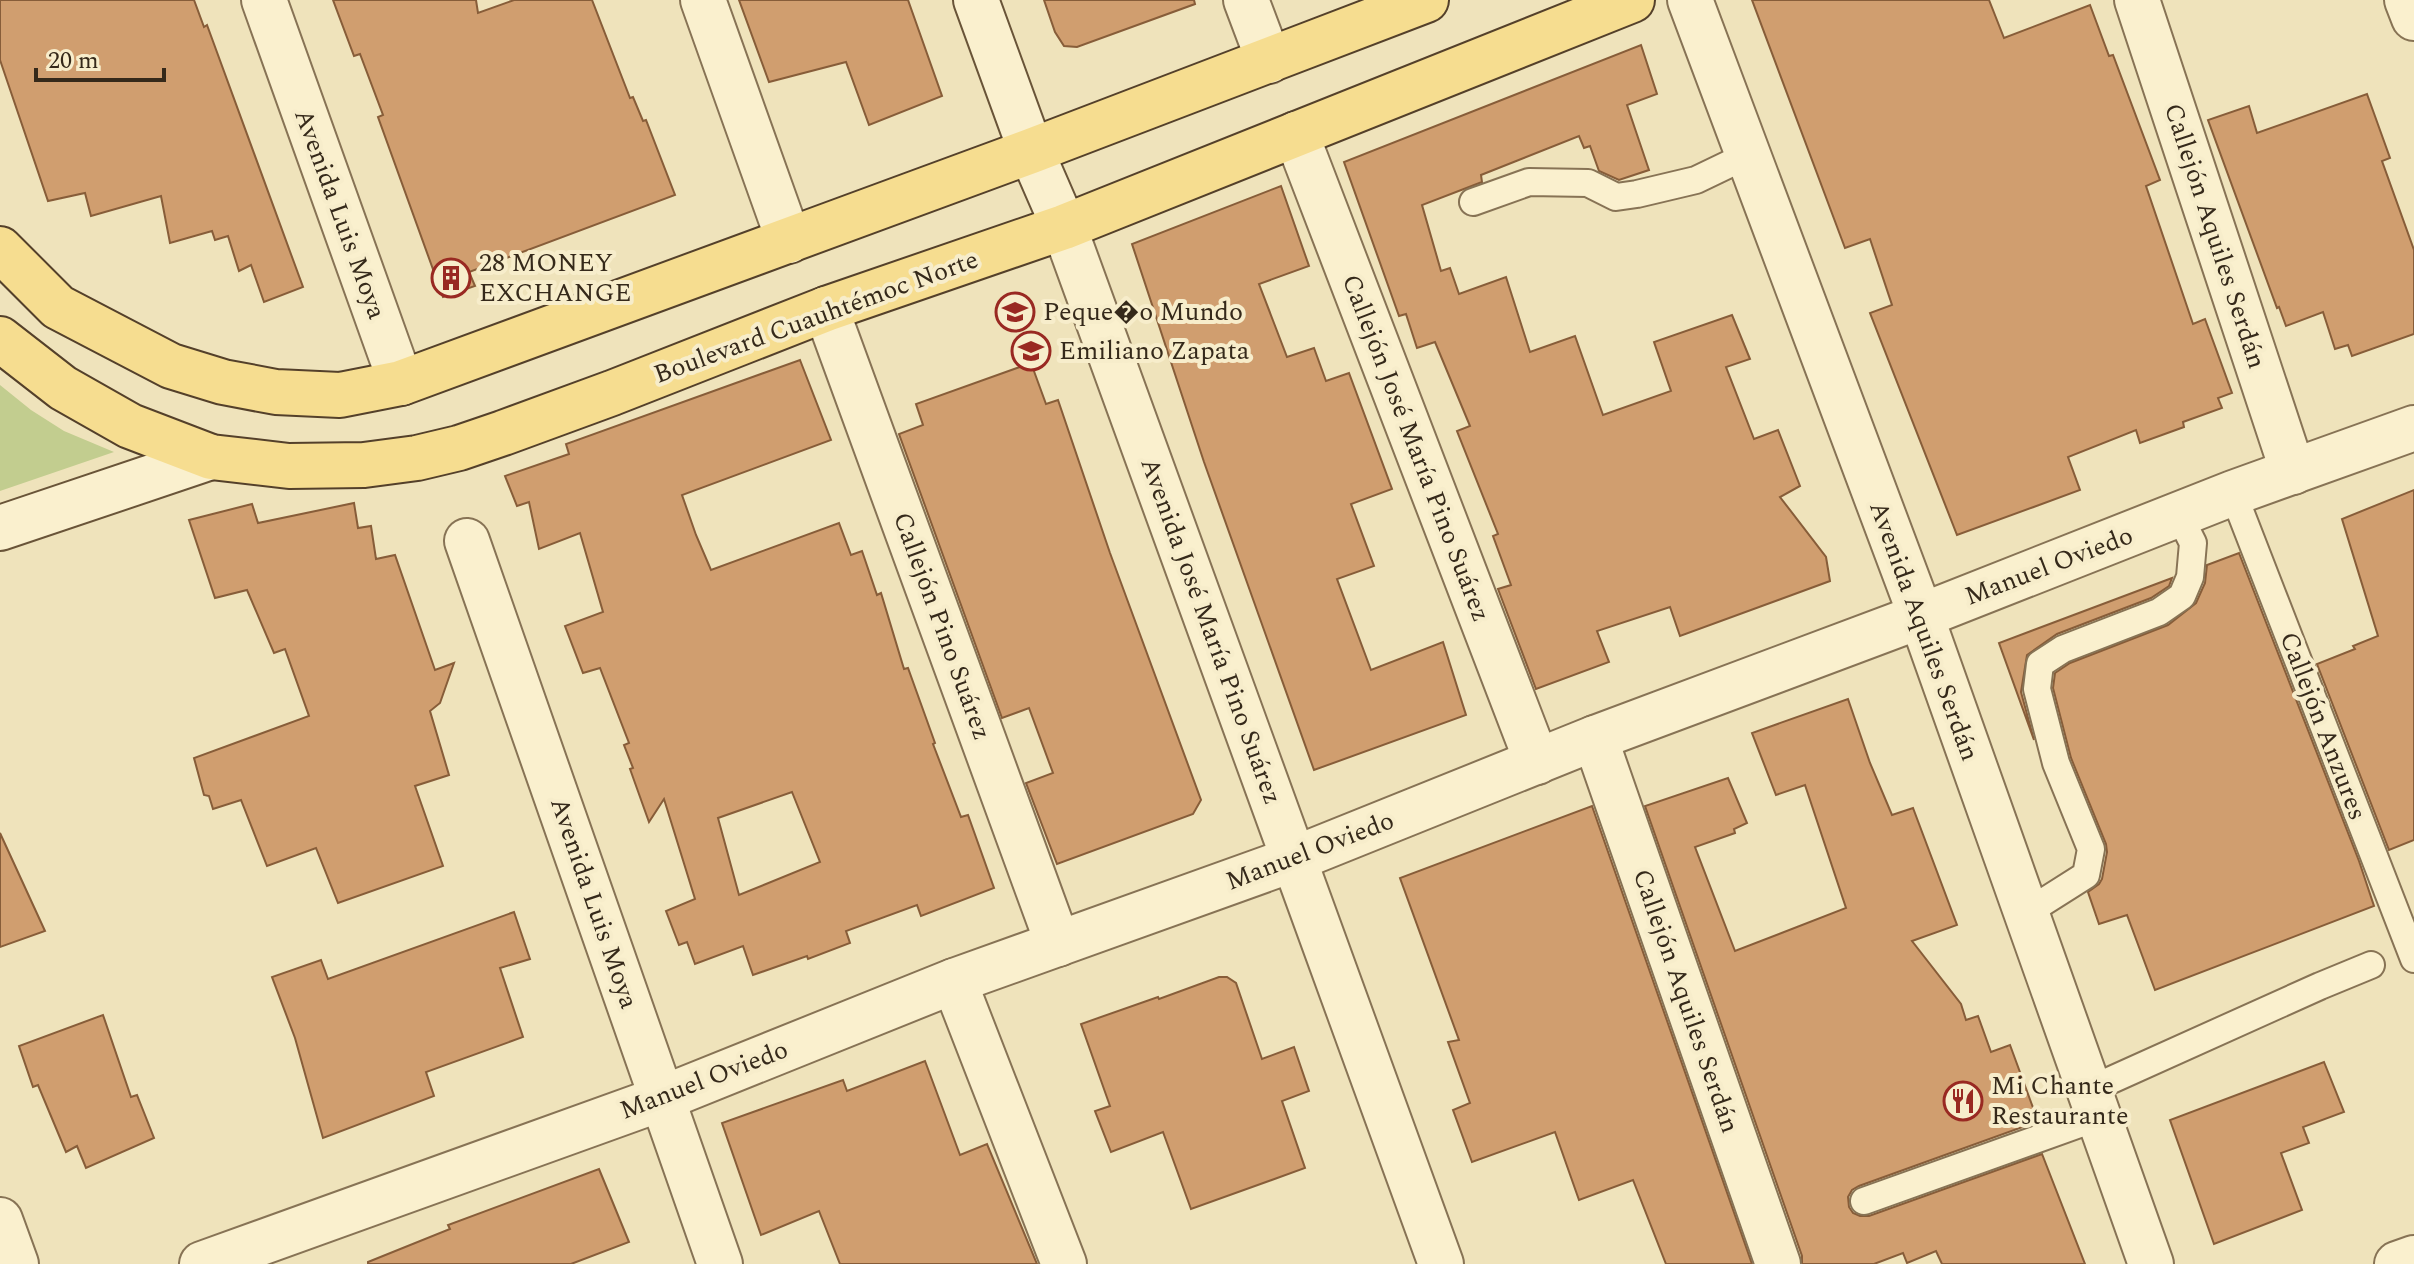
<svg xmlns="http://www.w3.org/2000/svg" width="2414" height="1264" viewBox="0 0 2414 1264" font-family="Spectral,serif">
  <rect width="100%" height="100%" fill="#efe3bb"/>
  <!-- green -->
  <path fill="#c2cd8f" d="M0 385 31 410 64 431 114 452 0 491Z"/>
  <!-- building -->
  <g fill="#d09e6f" stroke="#875d39" stroke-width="2" fill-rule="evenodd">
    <path d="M0 0H194L204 27 207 25 303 287 264 302 251 265 239 271 228 236 215 240 212 231 170 243 161 196 91 216 85 193 48 201 0 60Z"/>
    <path d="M333 0H476L478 13 514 0H592L630 98 633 97 643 121 646 120 675 195 469 272 475 286 443 297 378 117 383 115 360 54 354 56Z"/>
    <path d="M739 0H908L942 96 869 125 846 62 769 82Z"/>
    <path d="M1044 0H1194L1195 4 1077 47 1064 46 1055 32Z"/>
    <path d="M1752 0H1989L2004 38 2090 5 2109 56 2113 55 2160 180 2146 186 2193 324 2205 319 2232 393 2218 398 2222 408 2183 422 2184 427 2140 443 2136 430 2068 457 2080 490 1957 535 1870 313 1892 305 1870 239 1845 248Z"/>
    <path d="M1641 45 1657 94 1627 105 1649 170 1619 180 1599 171 1590 146 1584 148 1579 136 1481 175 1482 182 1422 205 1441 271 1450 268 1459 294 1506 277 1530 352 1575 336 1603 415 1671 391 1654 342 1732 315 1750 359 1726 367 1754 439 1778 430 1800 486 1780 497 1826 557 1830 581 1680 636 1670 607 1597 631 1609 662 1536 689 1498 589 1511 585 1493 536 1498 534 1457 431 1470 426 1435 342 1417 348 1406 314 1399 316 1344 162Z"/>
    <path d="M2367 94 2390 158 2382 161 2414 250V334L2352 356 2348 345 2335 349 2323 312 2286 326 2279 307 2277 308 2208 120 2249 106 2257 133Z"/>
    <path d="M1281 186 1309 266 1259 284 1287 357 1314 348 1326 381 1349 373 1392 489 1351 504 1374 566 1337 579 1371 670 1443 642 1466 715 1314 770 1204 462 1132 244Z"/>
    <path d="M800 360 831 440 682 495 696 535 711 570 839 523 851 555 862 551 877 595 881 593 904 669 908 668 935 743 933 744 961 817 968 815 994 888 921 916 917 905 846 931 850 943 808 959 807 956 753 975 743 946 695 964 687 942 679 945 666 911 695 899 664 799 649 822 630 769 633 768 624 745 629 743 600 668 583 673 565 626 603 612 580 533 539 549 529 502 517 506 505 476 569 454 566 444ZM792 792 820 862 739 895 718 818Z"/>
    <path d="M1031 363 1046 404 1058 400 1110 553 1201 800 1193 814 1057 864 1026 783 1053 773 1029 708 1002 718 899 434 923 425 916 404Z"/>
    <path d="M2414 490V840L2389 850 2317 664 2355 649 2353 646 2378 636 2342 519Z"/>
    <path d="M354 503 358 528 371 526 376 559 395 555 435 670 454 663 440 703 430 711 449 775 415 786 443 866 338 903 316 848 267 866 241 800 213 809 209 796 204 795 194 758 309 716 285 649 274 653 247 590 215 598 189 520 252 504 258 523Z"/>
    <path d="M2239 553 2359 861 2374 906 2155 990 2127 915 2099 924 2088 892 2099 884 2102 879 2107 852 2106 844 2071 758 2053 688 2055 673 2070 663 2168 625 2196 603 2205 583 2207 565Z"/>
    <path d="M2172 578 2169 586 2151 598 2057 634 2027 655 2021 692 2034 740 1999 643Z"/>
    <path d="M1848 699 1870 763 1892 815 1913 808 1957 925 1912 941 1961 1004 1966 1020 1978 1016 1991 1052 2010 1045 2035 1113 2027 1116 2031 1124 1859 1186 1852 1190 1848 1197 1849 1207 1853 1213 1860 1216H1869L2042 1154 2085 1264H1942L1936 1251 1907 1263 1903 1253 1874 1264H1802V1256L1645 806 1728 778 1747 823 1734 829 1735 833 1695 847 1735 951 1846 908 1805 785 1776 795 1752 733Z"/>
    <path d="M1592 806 1752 1264H1666L1633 1180 1579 1200 1555 1132 1472 1162 1453 1110 1470 1103 1448 1042 1459 1040 1400 878Z"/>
    <path d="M0 833 45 931 0 947Z"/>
    <path d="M514 912 530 959 500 968 523 1037 426 1072 434 1096 323 1138 295 1038 272 977 321 960 328 979Z"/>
    <path d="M1219 977H1227L1236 983 1262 1059 1294 1047 1309 1091 1282 1101 1305 1168 1191 1209 1163 1132 1111 1152 1095 1111 1110 1106 1081 1024 1158 997 1159 999Z"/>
    <path d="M103 1015 131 1097 137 1095 154 1138 86 1168 77 1146 66 1152 38 1085 33 1087 19 1046Z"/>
    <path d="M925 1061 960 1155 987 1144 1037 1264H840L819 1211 761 1235 722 1123 843 1080 847 1091Z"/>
    <path d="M2324 1062 2344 1112 2303 1127 2309 1143 2281 1153 2302 1210 2214 1244 2170 1120Z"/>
    <path d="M599 1169 629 1242 571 1264H368V1262L450 1229 448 1225Z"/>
  </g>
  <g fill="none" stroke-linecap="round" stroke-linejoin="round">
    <!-- service casing -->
    <g stroke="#877355" stroke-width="30">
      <g id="service">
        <path d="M1473 202 1529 182 1588 183 1616 197 1637 194 1696 180 1748 155"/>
        <path d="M2233 493 2414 959"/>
        <path d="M2026 913 2086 875 2091 849 2056 763 2037 689 2040 664 2063 649 2159 612 2182 596 2190 577 2193 543 2179 515"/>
        <path d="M2089 1090 2320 986 2371 965"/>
        <path d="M1864 1201 2099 1117"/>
      </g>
    </g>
    <!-- minor casing -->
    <g stroke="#877355" stroke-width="48">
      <g id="minor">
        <path d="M264 0 401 383"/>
        <path d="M703 0 789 241"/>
        <path d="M1246 0 1269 61"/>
        <path d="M2137 0 2293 472"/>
        <path d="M2407 0 2414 18"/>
        <path d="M1296 134 1537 762"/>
        <path d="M826 309 1058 944"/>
        <path d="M467 541 720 1264"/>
        <path d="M1595 738 1778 1264"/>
        <path d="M954 981 1064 1264"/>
        <path d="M0 1220 16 1264"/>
        <path d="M202 1264 663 1098 954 981 1294 859 1595 738 1921 616 2233 493 2414 428"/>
      </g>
    </g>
    <!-- tertiary casing -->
    <g stroke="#877355" stroke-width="48">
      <g id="tertiary">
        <path d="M1690 0 1921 616 2151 1264"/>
        <path d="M1064 227 1441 1264"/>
        <path d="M2397 1264 2414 1258"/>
      </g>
    </g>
    <!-- secondary casing -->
    <g stroke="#695438" stroke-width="48">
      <g id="secondary">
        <path d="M976 0 1031 151 1064 227"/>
        <path d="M0 528 211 457"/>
      </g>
    </g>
    <!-- primary casing -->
    <g stroke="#54402a" stroke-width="48">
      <g id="primary">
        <path d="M0 249 58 307 171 366 223 382 276 392 340 395 401 383 1031 151 1426 0"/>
        <path d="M0 339 63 388 130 426 211 457 289 466 364 465 417 458 459 448 503 433 612 393 826 309 1064 227 1632 0"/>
      </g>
    </g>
    <!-- service -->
    <use href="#service" stroke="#faf0ce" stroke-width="26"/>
    <!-- minor -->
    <use href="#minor" stroke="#faf0ce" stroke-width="44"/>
    <!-- tertiary -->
    <use href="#tertiary" stroke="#faf0ce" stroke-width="44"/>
    <!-- secondary -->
    <use href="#secondary" stroke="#faf0ce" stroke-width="44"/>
    <!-- primary -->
    <use href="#primary" stroke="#f6dd90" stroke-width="44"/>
  </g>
  <!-- icons -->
  <defs>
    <g id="building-ring" transform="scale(2)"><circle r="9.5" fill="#f7edcb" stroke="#992922" stroke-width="1.5"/><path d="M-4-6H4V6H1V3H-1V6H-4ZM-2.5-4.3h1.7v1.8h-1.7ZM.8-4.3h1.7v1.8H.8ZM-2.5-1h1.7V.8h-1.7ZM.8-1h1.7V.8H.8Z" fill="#992922"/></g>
    <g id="school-ring" transform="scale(2)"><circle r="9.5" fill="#f7edcb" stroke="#992922" stroke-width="1.5"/><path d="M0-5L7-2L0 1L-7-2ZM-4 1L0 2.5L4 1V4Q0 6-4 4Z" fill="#992922"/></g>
    <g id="restaurant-ring" transform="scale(2)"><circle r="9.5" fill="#f7edcb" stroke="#992922" stroke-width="1.5"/><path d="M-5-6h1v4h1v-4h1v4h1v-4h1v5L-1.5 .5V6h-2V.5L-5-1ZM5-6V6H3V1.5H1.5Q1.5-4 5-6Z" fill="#992922"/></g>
  </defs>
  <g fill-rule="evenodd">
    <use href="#building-ring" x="451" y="278"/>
    <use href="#school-ring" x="1015" y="312"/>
    <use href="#school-ring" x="1031" y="351"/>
    <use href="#restaurant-ring" x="1963" y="1101"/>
  </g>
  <g text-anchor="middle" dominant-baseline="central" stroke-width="8" stroke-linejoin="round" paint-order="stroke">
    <!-- street labels -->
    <g font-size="26" fill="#35291a" stroke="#f7edcb">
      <text transform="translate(340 214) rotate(70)">Avenida Luis Moya</text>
      <text transform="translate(2215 236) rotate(72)">Callejón Aquiles Serdán</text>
      <text transform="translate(816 317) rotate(-20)">Boulevard Cuauhtémoc Norte</text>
      <text transform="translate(1416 448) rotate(69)">Callejón José María Pino Suárez</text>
      <text transform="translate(2049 566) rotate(-21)">Manuel Oviedo</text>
      <text transform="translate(942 626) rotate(70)">Callejón Pino Suárez</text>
      <text transform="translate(1211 631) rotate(70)">Avenida José María Pino Suárez</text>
      <text transform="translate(1924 631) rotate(70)">Avenida Aquiles Serdán</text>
      <text transform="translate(2323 726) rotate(69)">Callejón Anzures</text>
      <text transform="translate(1310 851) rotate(-21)">Manuel Oviedo</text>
      <text transform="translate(594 903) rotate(71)">Avenida Luis Moya</text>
      <text transform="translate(1686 1001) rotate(71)">Callejón Aquiles Serdán</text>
      <text transform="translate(704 1080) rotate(-21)">Manuel Oviedo</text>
    </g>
    <!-- poi labels -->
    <g font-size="26" fill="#35291a" stroke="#f7edcb" text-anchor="start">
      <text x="479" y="263">28 MONEY<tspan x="479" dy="30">EXCHANGE</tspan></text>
      <text x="1043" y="312">Peque�o Mundo</text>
      <text x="1059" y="351">Emiliano Zapata</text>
      <text x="1991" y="1086">Mi Chante<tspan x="1991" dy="30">Restaurante</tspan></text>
    </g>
  </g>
  <!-- scale -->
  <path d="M36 68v12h128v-12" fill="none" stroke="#35291a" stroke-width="4"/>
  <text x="48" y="68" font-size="24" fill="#35291a" stroke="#f7edcb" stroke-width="6" paint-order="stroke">20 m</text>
</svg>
